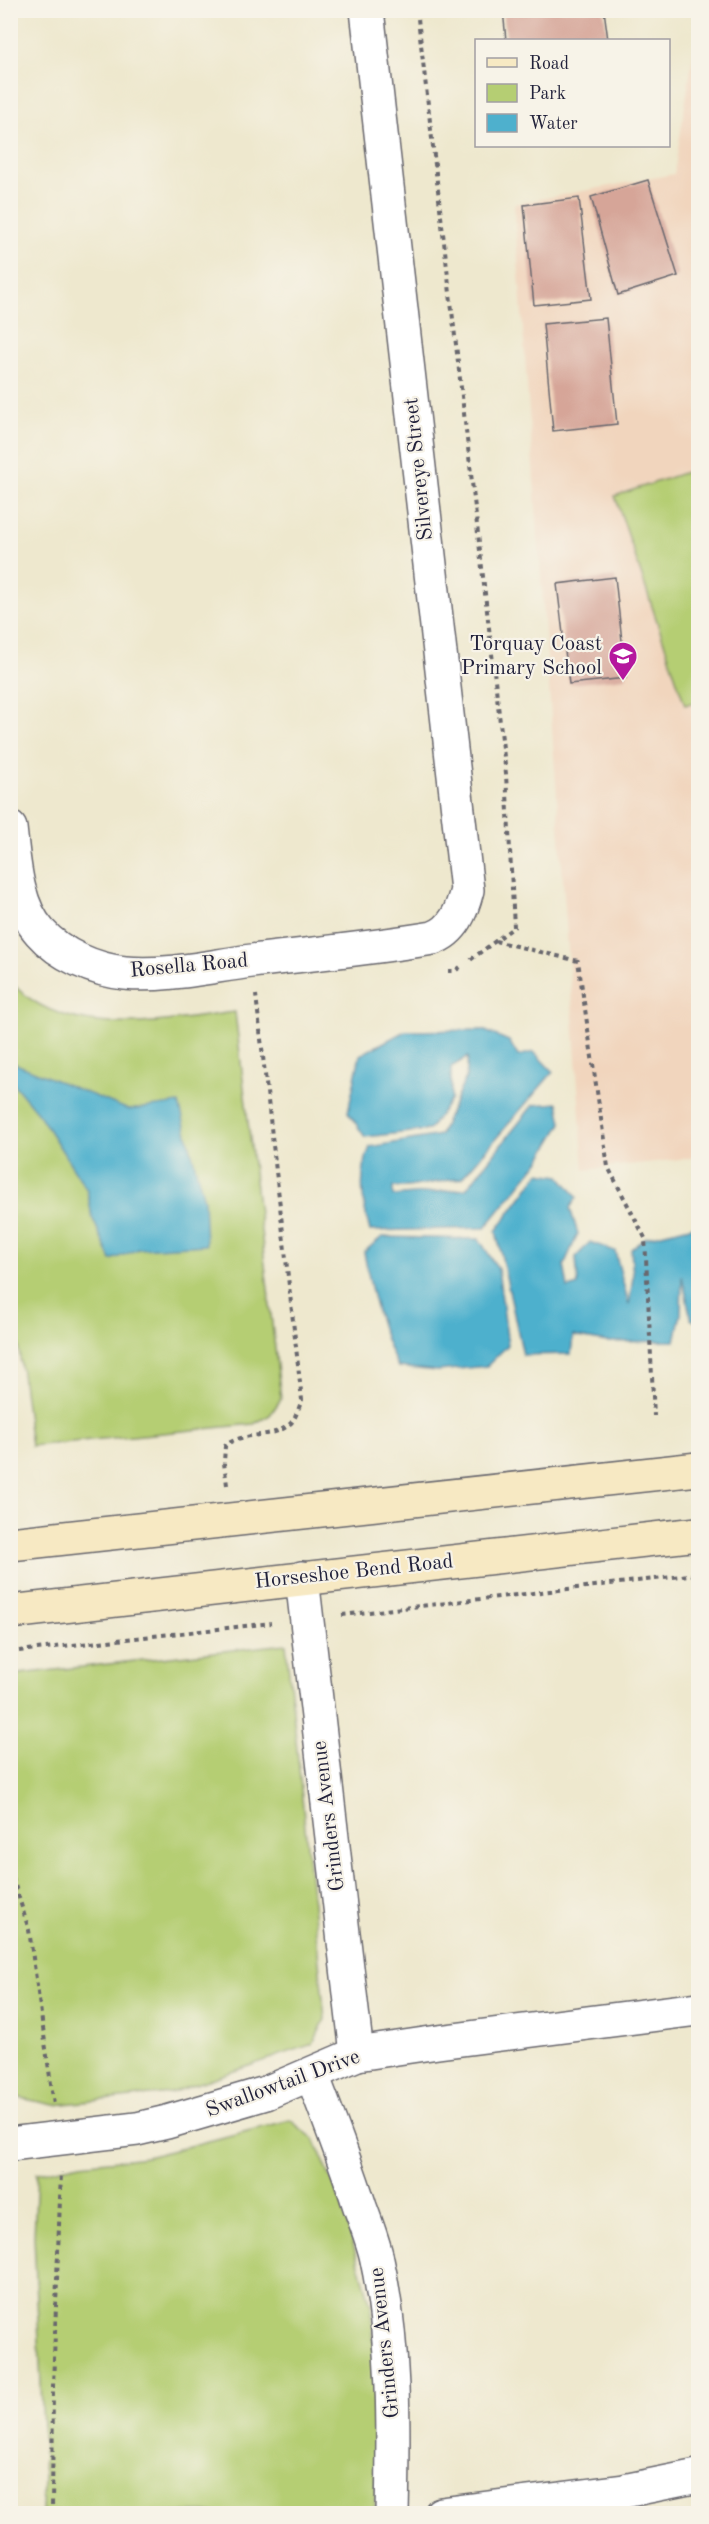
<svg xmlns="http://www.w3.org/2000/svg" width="709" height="2524" viewBox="0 0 709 2524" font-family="'Old Standard TT',serif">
  <rect width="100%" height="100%" fill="#f7f3e8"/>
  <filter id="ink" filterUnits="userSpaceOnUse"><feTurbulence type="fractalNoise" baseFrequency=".0167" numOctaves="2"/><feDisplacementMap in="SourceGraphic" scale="12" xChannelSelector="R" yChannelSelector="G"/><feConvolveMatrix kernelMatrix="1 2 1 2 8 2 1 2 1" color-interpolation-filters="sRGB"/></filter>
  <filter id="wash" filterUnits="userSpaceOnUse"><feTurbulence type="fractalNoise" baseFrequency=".008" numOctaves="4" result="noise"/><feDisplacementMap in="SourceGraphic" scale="24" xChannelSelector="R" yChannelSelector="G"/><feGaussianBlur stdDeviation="1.35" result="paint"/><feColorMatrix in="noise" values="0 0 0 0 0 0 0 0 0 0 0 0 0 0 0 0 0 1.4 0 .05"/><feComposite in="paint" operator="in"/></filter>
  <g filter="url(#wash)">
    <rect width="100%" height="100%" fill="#eee8ce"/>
    <!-- built -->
    <path fill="#f1d5bd" d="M698 25V1157L584 1170 514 204 674 174Z"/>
    <!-- green -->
    <g fill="#b5ce73" stroke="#6c7857" stroke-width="1.5">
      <path d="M698 468V701L685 705 615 496Z"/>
      <path d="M10 981C65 1043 163 1021 235 1012L281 1399 270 1415 254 1424 31 1446 10 1277Z"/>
      <path d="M286 1644 325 2019 313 2044 170 2093 54 2105 16 2097 10 2087 11 1675Z"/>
      <path d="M290 2120 314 2139 341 2202 372 2309 377 2402 375 2513H42L44 2448 34 2237 37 2173 80 2164 147 2157Z"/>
    </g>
    <!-- water -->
    <g fill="#4eb0cd" stroke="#386984" stroke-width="1.5">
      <path d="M483 1030 509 1041 518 1056 534 1052 553 1072 462 1178 408 1187H393V1196L466 1189 533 1105 558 1103 562 1123 540 1160 485 1228 370 1231C362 1201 358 1176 370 1147L440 1135 466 1077 468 1057 451 1067V1099L429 1130 365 1137 348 1112 360 1055 405 1031Z"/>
      <path d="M11 1062 129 1110 179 1103 204 1200 206 1245 139 1249 111 1260 92 1217 87 1190 40 1116 11 1081Z"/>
      <path d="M539 1173 560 1176 577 1197 570 1208 578 1234 564 1265 568 1288 578 1285 576 1257 590 1242 615 1251 629 1305 633 1277 631 1249 645 1238 698 1225V1323L691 1319 682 1276 681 1314 675 1341 607 1342 573 1336 571 1354 523 1355 496 1231Z"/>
      <path d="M382 1237 479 1239 498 1269 508 1345 487 1366 438 1371 398 1367C380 1332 371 1291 364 1252Z"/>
    </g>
    <g id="blocks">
      <!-- building -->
      <g fill="#d6a598">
        <path d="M503 10H604L608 40H506Z"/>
        <path d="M648 180 678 276 618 295 591 197Z"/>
        <path d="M579 198 591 299 534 305 524 205Z"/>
        <path d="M697 223H698V274L695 273Z"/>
        <path d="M606 318 617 424 553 431 543 324Z"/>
        <path d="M615 577 626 678 569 684 557 584Z"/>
      </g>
    </g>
  </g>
  <g filter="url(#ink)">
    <use href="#blocks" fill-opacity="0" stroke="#69676e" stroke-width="1.5"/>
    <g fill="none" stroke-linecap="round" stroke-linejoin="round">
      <!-- street casing -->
      <g stroke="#69676e" stroke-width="36">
        <g id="street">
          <path d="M10 828C14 862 16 905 40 932 60 955 95 970 125 973 166 977 211 966 252 961 312 954 373 948 433 938 454 931 462 910 467 890L367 10"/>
          <path d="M302 1578 357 2054"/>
          <path d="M312 2075C329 2119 346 2163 360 2207 366 2223 372 2239 376 2255 395 2340 394 2427 392 2514"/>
          <path d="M10 2144 137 2129 167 2122 266 2093 357 2054 438 2042 698 2009"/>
          <path d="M441 2514 624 2491 698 2476"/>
        </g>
      </g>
      <!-- secondary casing -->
      <g stroke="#69676e" stroke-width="36">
        <g id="secondary">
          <path d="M10 1544 698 1469"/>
          <path d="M10 1612 698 1534"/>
        </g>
      </g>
      <!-- path -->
      <g stroke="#69676e" stroke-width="4" stroke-dasharray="4.5 4.5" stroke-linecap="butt">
        <path d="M417 10 506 774 514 927 469 961"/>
        <path d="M495 941 578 961 608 1167 645 1238 654 1416"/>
        <path d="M448 971H455L463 965"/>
        <path d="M227 1485 224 1463 225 1446C243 1430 274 1441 292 1422 296 1417 299 1407 302 1400L256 995"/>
        <path d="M342 1615 698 1574"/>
        <path d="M10 1652 271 1623"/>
        <path d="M10 1869 29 1930 54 2105"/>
        <path d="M52 2514 53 2386 61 2172"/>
      </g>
      <!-- street -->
      <use href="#street" stroke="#fff" stroke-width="33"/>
      <!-- secondary -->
      <use href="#secondary" stroke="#f7e9c3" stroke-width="33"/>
    </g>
  </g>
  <!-- icons -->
  <defs>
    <g id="school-pin" transform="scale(1.5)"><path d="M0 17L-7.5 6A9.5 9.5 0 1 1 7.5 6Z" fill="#b5179e" stroke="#f7f3e8"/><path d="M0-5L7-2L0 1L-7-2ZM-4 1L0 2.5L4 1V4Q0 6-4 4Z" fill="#fff"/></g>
  </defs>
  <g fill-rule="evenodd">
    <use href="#school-pin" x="623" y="656"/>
  </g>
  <g text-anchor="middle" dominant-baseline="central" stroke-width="4.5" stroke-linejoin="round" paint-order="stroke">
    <!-- street labels -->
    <g font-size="21" fill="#22223b" stroke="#f7f3e8">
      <text transform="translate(419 469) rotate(-96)">Silvereye Street</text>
      <text transform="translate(189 966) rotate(-5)">Rosella Road</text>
      <text transform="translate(354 1572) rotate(-6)">Horseshoe Bend Road</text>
      <text transform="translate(329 1816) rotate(-97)">Grinders Avenue</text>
      <text transform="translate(283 2084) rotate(-20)">Swallowtail Drive</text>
      <text transform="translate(385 2343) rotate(-96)">Grinders Avenue</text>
    </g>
    <!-- poi labels -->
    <g font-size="21" fill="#22223b" stroke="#f7f3e8" text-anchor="end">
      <text x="602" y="644">Torquay Coast<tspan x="602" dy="24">Primary School</tspan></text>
    </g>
  </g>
  <!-- margin -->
  <rect width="709" height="2524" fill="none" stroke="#f7f3e8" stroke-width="36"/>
  <!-- legend -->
  <rect x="475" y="39" width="195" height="108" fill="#f7f3e8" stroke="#a29fa3" stroke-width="1.5"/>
  <rect x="487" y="58" width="30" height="9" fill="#f7e9c3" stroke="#a29fa3" stroke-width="1.5"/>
  <text x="529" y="69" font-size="18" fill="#22223b">Road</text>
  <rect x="487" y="84" width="30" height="18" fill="#b5ce73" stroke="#a29fa3" stroke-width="1.5"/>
  <text x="529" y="99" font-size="18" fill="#22223b">Park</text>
  <rect x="487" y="114" width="30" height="18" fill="#4eb0cd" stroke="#a29fa3" stroke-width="1.5"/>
  <text x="529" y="129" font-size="18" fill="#22223b">Water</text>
</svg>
